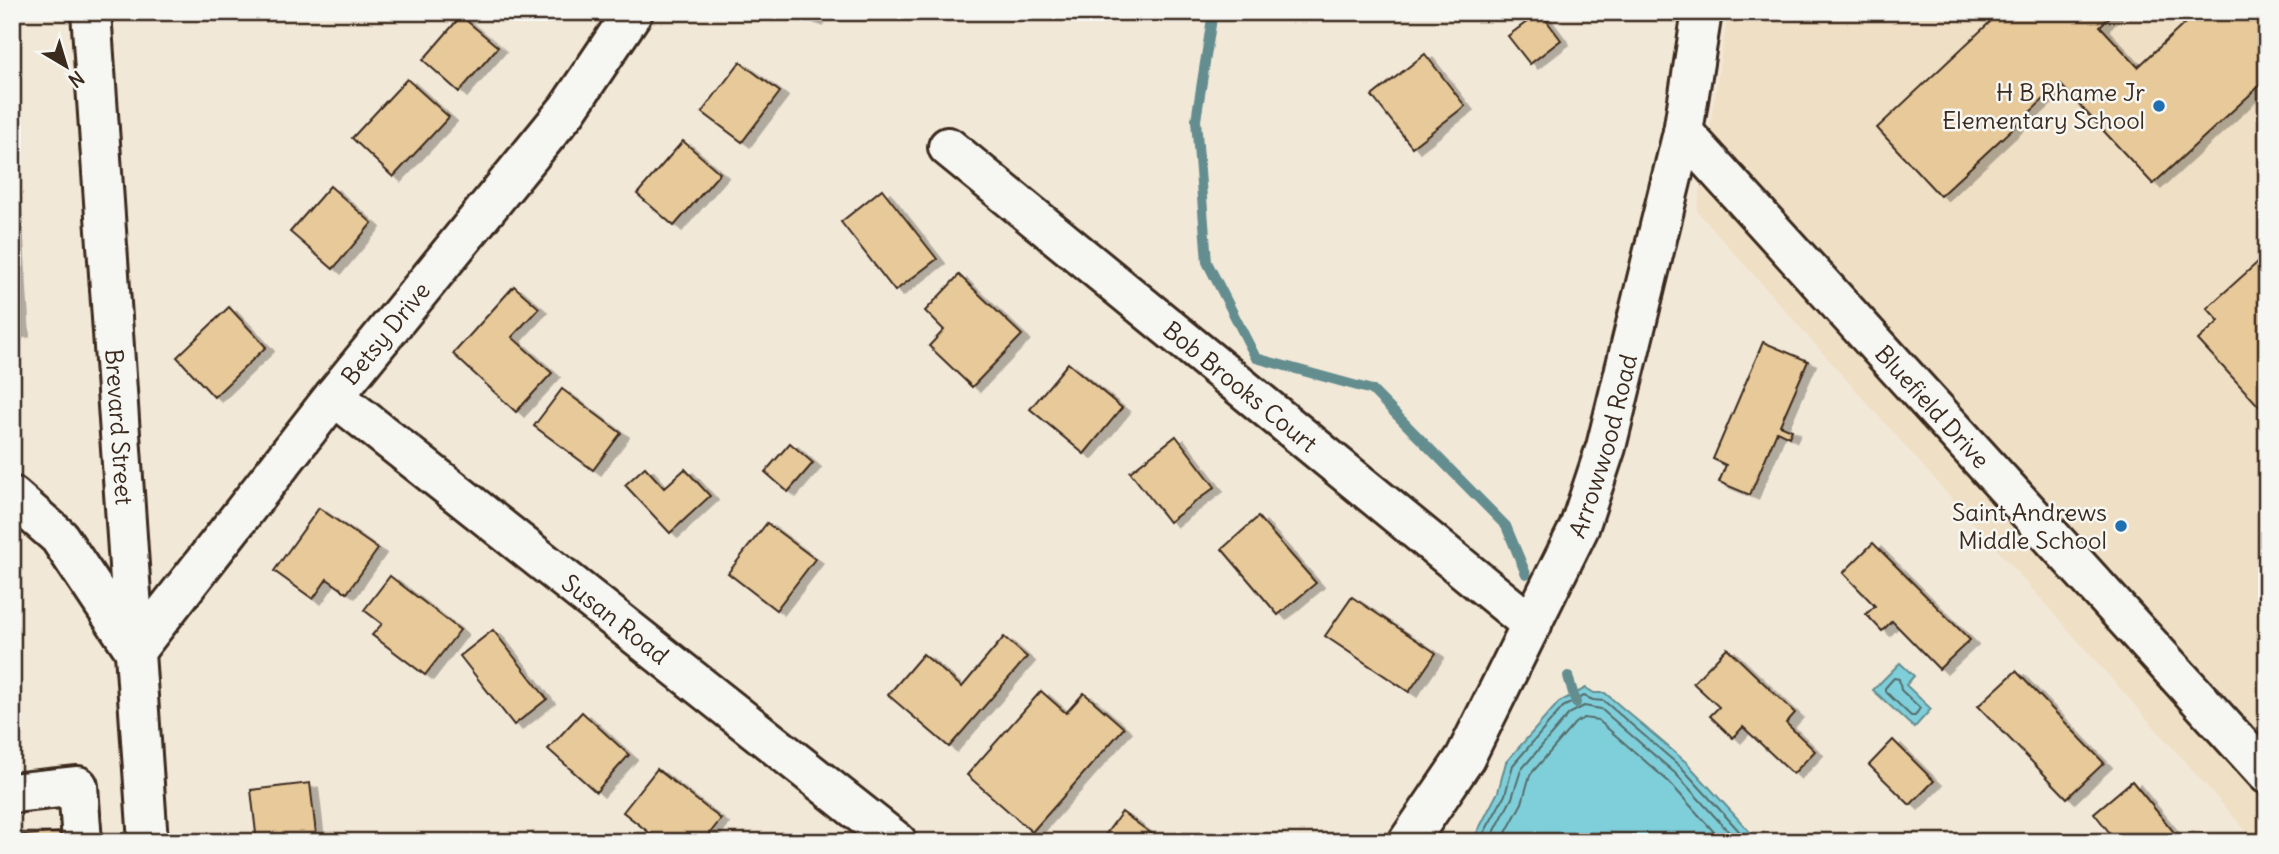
<svg xmlns="http://www.w3.org/2000/svg" width="2279" height="854" viewBox="0 0 2279 854" font-family="Delius,sans-serif">
  <defs>
    <filter id="shadow"><feDropShadow dx="8" dy="4.5" stdDeviation="0" flood-color="#0004"/></filter>
  </defs>
  <rect width="100%" height="100%" fill="#f2e8d8"/>
  <filter id="ink" filterUnits="userSpaceOnUse"><feTurbulence type="fractalNoise" baseFrequency=".0143" numOctaves="2"/><feDisplacementMap in="SourceGraphic" scale="14" xChannelSelector="R" yChannelSelector="G"/><feConvolveMatrix kernelMatrix="1 2 1 2 8 2 1 2 1" color-interpolation-filters="sRGB"/></filter>
  <g filter="url(#ink)">
    <!-- built -->
    <path fill="#efdfc5" d="M1728 12H2267V842H2256L1697 211Z"/>
    <!-- water -->
    <g fill="#7fcfdb" stroke="#648d8f" stroke-width="2">
      <path d="M1900 663 1914 676 1906 685 1931 709 1914 728 1873 690Z"/>
      <path d="M1586 688 1594 693H1605L1687 763 1759 842H1472L1498 792 1506 762 1559 702Z"/>
    </g>
    <g fill="none" stroke-linecap="round" stroke-linejoin="round">
      <!-- shore -->
      <g stroke="#566c6a" stroke-width="2">
        <path d="M1894 678 1899 679 1901 690 1920 708 1915 716H1911L1885 691V688Z"/>
        <path d="M1479 842 1505 795 1513 765 1563 707 1584 696 1593 700 1604 701 1682 768 1749 842"/>
        <path d="M1489 842 1512 798 1521 770 1569 714 1584 706 1601 709 1676 774 1738 842"/>
        <path d="M1501 842 1522 803 1530 775 1575 723 1584 718 1598 720 1669 782 1723 842"/>
      </g>
      <!-- stream -->
      <g stroke="#648d8f" stroke-width="10">
        <path d="M1213 12 1196 120 1207 262 1256 358 1372 390 1506 526 1526 574"/>
        <path d="M1568 676 1576 703"/>
      </g>
    </g>
    <!-- building -->
    <g fill="#e7c99a" stroke="#3b2a1e" stroke-width="2" filter="url(#shadow)">
      <path d="M791 12H818L815 21Z"/>
      <path d="M1540 12 1561 40 1530 64 1508 36Z"/>
      <path d="M1981 12H2115L2100 26 2138 67 2197 12H2267V79L2153 184 2060 84 1940 196 1877 128 1990 22Z"/>
      <path d="M461 16 498 47 459 92 423 60Z"/>
      <path d="M1425 54 1465 106 1412 147 1372 96Z"/>
      <path d="M740 62 780 92 742 142 702 112Z"/>
      <path d="M407 79 449 117 393 177 352 138Z"/>
      <path d="M683 141 720 173 674 226 637 194Z"/>
      <path d="M12 186 21 332 12 333Z"/>
      <path d="M330 186 372 223 333 269 290 232Z"/>
      <path d="M882 189 937 259 895 291 841 222Z"/>
      <path d="M2267 254V415L2198 340 2219 321 2207 308Z"/>
      <path d="M959 275 1022 335 972 387 929 346 944 330 925 311Z"/>
      <path d="M514 286 539 308 512 337 552 373 516 412 453 354Z"/>
      <path d="M229 307 266 347 214 397 177 357Z"/>
      <path d="M1763 342 1808 361 1780 425 1792 430 1789 437 1777 431 1750 495 1719 482 1726 465 1713 459Z"/>
      <path d="M1068 363 1122 408 1084 454 1030 409Z"/>
      <path d="M562 389 621 433 593 470 534 426Z"/>
      <path d="M1176 436 1215 487 1169 522 1130 472Z"/>
      <path d="M790 443 813 463 788 492 765 472Z"/>
      <path d="M645 467 664 488 685 469 710 496 670 533 625 485Z"/>
      <path d="M319 508 378 549 347 593 327 579 313 599 274 571Z"/>
      <path d="M1258 517 1316 583 1278 615 1222 549Z"/>
      <path d="M767 523 815 559 776 610 728 573Z"/>
      <path d="M1873 543 1970 640 1939 669 1892 621 1882 631 1866 614 1875 606 1843 573Z"/>
      <path d="M390 576 460 630 425 675 372 635 382 624 364 610Z"/>
      <path d="M1352 597 1436 653 1409 692 1325 636Z"/>
      <path d="M493 630 547 699 514 725 460 656Z"/>
      <path d="M1004 637 1027 657 949 747 888 695 923 654 962 687Z"/>
      <path d="M1727 648 1795 713 1786 723 1815 751 1793 774 1743 727 1733 738 1710 716 1719 707 1693 683Z"/>
      <path d="M2016 671 2104 763 2067 798 1978 706Z"/>
      <path d="M1041 691 1066 713 1084 693 1124 728 1032 832 967 775Z"/>
      <path d="M582 712 629 755 596 792 548 749Z"/>
      <path d="M1893 740 1934 781 1910 805 1869 765Z"/>
      <path d="M657 769 721 819 703 842H661L623 812Z"/>
      <path d="M2132 781 2182 842H2117L2094 813Z"/>
      <path d="M310 783 317 842H257L251 790Z"/>
      <path d="M1122 812 1163 842H1100Z"/>
      <path d="M65 832 66 842H12V836Z"/>
    </g>
    <g fill="none" stroke-linecap="round" stroke-linejoin="round">
      <!-- minor casing -->
      <g stroke="#3b2a1e" stroke-width="44">
        <g id="minor">
          <path id="s1" d="M91 12 148 842"/>
          <path id="s2" d="M1683 132 2267 774"/>
          <path id="s3" d="M948 147 1532 625"/>
          <path id="s4" d="M334 396 897 842"/>
          <path id="s5" d="M12 496 59 537 135 651 334 396 567 110 633 12"/>
          <path d="M12 793 78 786 82 842"/>
          <path id="s6" d="M1408 842 1465 758 1579 528 1606 447 1683 132 1702 12"/>
        </g>
      </g>
      <!-- minor -->
      <use href="#minor" stroke="#f6f6f2" stroke-width="38"/>
    </g>
  </g>
  <!-- markers -->
  <g fill="#1f6fb2" stroke="#f6f6f2" stroke-width="2.5">
    <circle cx="2159" cy="106" r="7"/>
    <circle cx="2121" cy="526" r="7"/>
  </g>
  <g text-anchor="middle" dominant-baseline="central" stroke-width="5" stroke-linejoin="round" paint-order="stroke">
    <!-- poi labels -->
    <g font-size="24" fill="#3b2a1e" stroke="#f6f6f2" text-anchor="end">
      <text x="2145" y="92">H B Rhame Jr<tspan x="2145" dy="28">Elementary School</tspan></text>
      <text x="2107" y="512">Saint Andrews<tspan x="2107" dy="28">Middle School</tspan></text>
    </g>
    <!-- street labels -->
    <g font-size="24" fill="#3b2a1e" stroke="#f6f6f2">
      <text stroke="none"><textPath href="#s5" startOffset="604">Betsy Drive</textPath></text>
      <text stroke="none"><textPath href="#s3" startOffset="378">Bob Brooks Court</textPath></text>
      <text stroke="none"><textPath href="#s2" startOffset="371">Bluefield Drive</textPath></text>
      <text stroke="none"><textPath href="#s1" startOffset="416">Brevard Street</textPath></text>
      <text stroke="none"><textPath href="#s6" startOffset="444">Arrowwood Road</textPath></text>
      <text stroke="none"><textPath href="#s4" startOffset="359">Susan Road</textPath></text>
    </g>
  </g>
  <!-- margin -->
  <rect width="2279" height="854" fill="none" stroke="#f6f6f2" stroke-width="42"/>
  <rect x="21" y="21" width="2237" height="812" fill="none" stroke="#3b2a1e" stroke-width="2.5" filter="url(#ink)"/>
  <!-- north arrow -->
  <g transform="translate(66 66) rotate(142)" stroke="#f6f6f2" stroke-width="5" paint-order="stroke">
  <path d="M0-5L12 26L0 18L-12 26Z" fill="#3b2a1e"/>
  <text y="-10" font-size="19" font-weight="bold" text-anchor="middle" fill="#3b2a1e">N</text>
  </g>
</svg>
